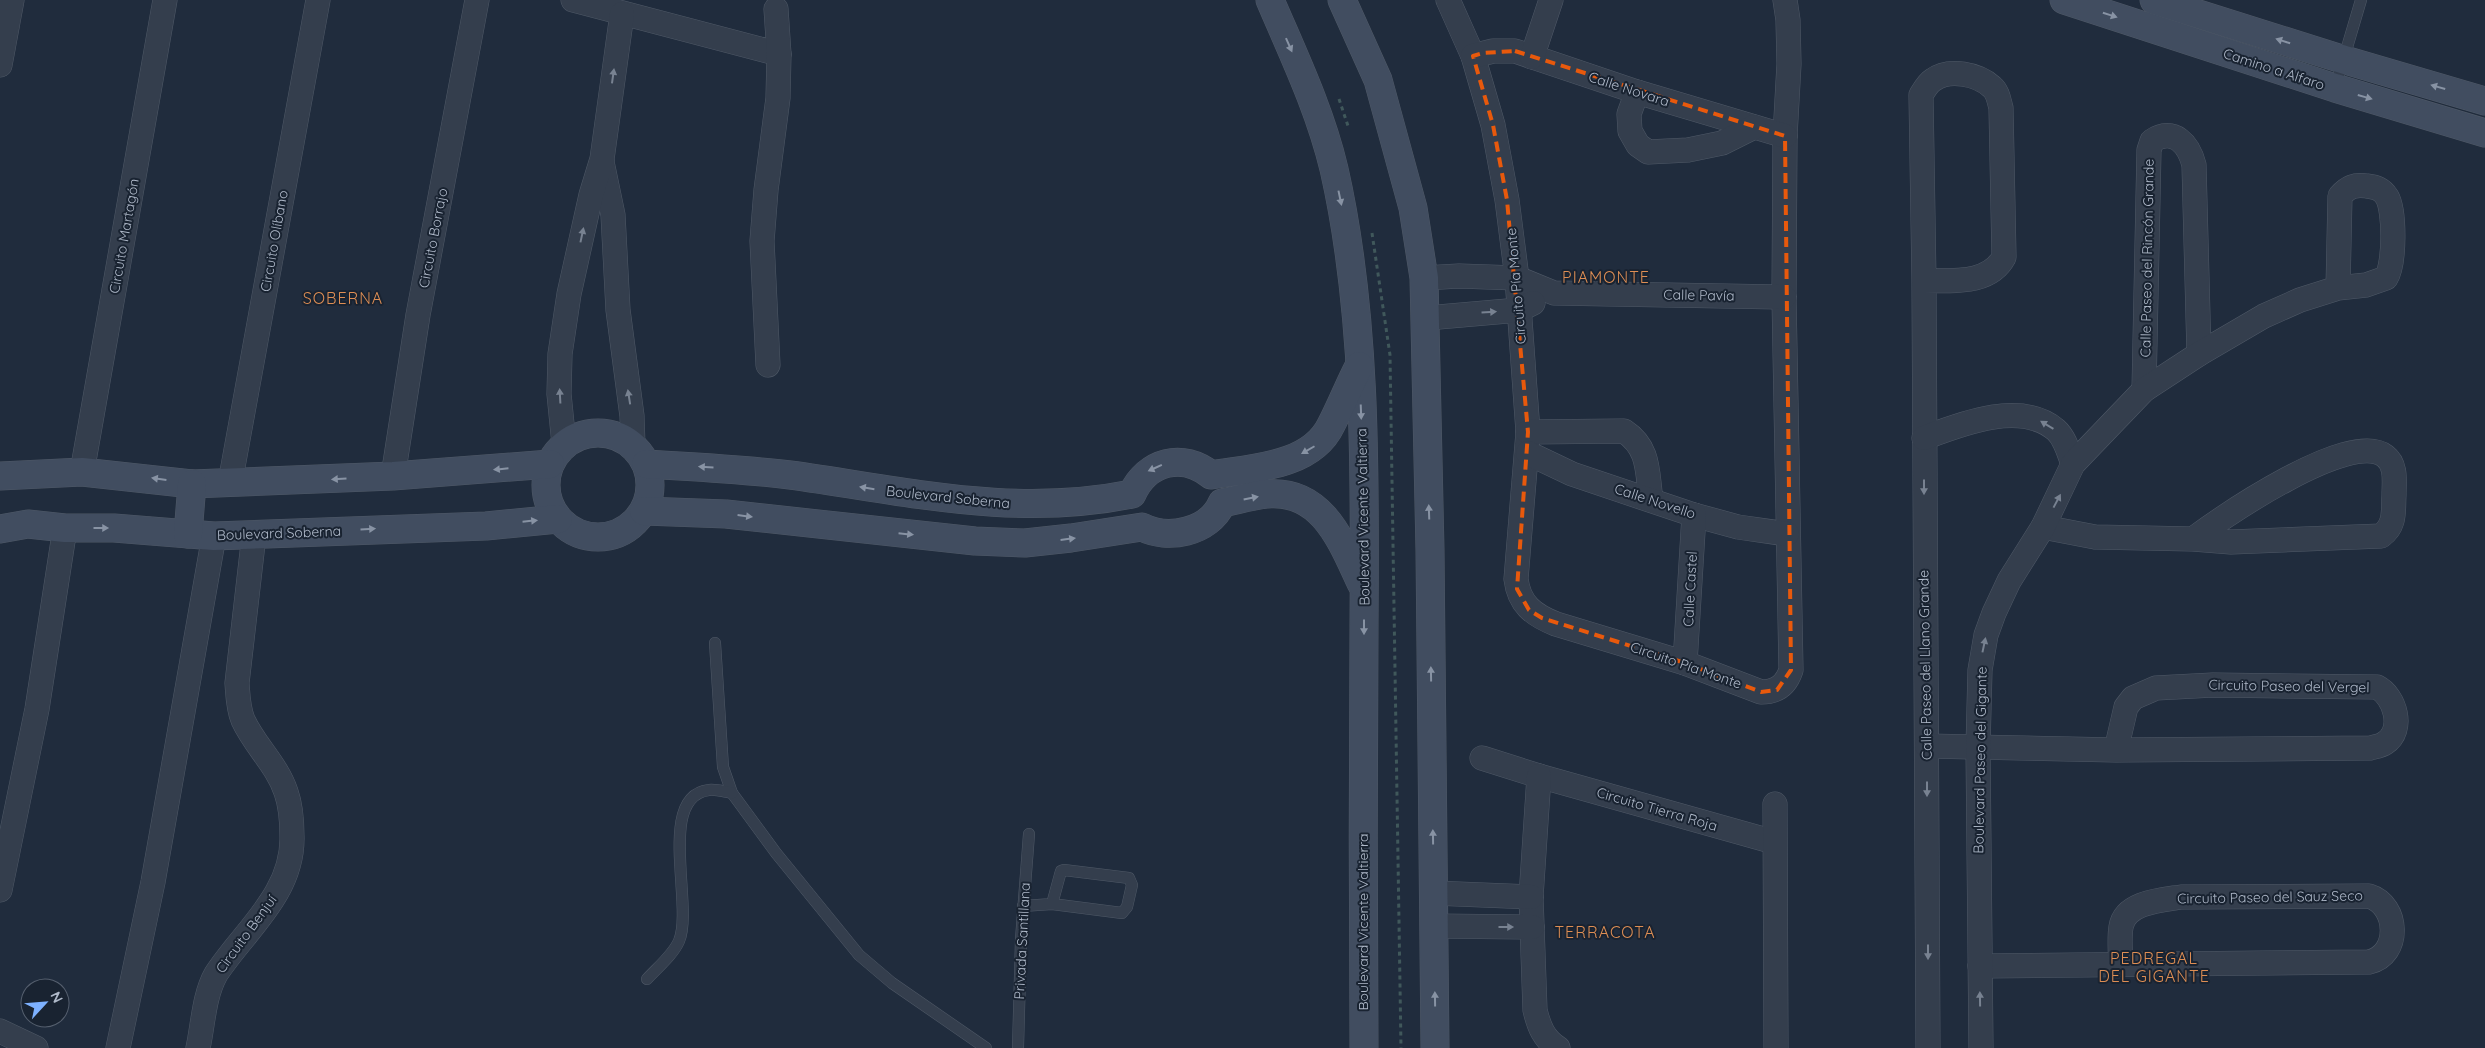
<svg xmlns="http://www.w3.org/2000/svg" width="2485" height="1048" viewBox="0 0 2485 1048" font-family="Quicksand,sans-serif">
  <rect width="100%" height="100%" fill="#202c3d"/>
  <g fill="none" stroke-linecap="round" stroke-linejoin="round">
    <!-- lane casing -->
    <g stroke="#4f5967" stroke-width="12">
      <g id="lane">
        <path d="M2335 88 2361 0"/>
        <path d="M715 643 723 767 732 793 776 853 859 955 892 983 986 1048"/>
        <path d="M1023 906 1052 904 1122 913 1127 907 1132 885 1129 878 1064 870 1061 871 1052 904"/>
        <path d="M647 979C657 968 673 955 679 941 694 906 656 796 709 790 716 789 725 792 732 793"/>
        <path d="M1018 1048 1021 939 1029 834"/>
      </g>
    </g>
    <!-- street casing -->
    <g stroke="#4f5967" stroke-width="25">
      <g id="street">
        <path d="M573 0 779 54"/>
        <path d="M1448 0 1473 56 1493 125 1507 200 1517 278 1528 432 1516 579C1519 604 1533 615 1556 624L1685 663 1761 692C1777 692 1786 685 1791 670L1784 297 1785 136 1789 64 1788 20 1785 0"/>
        <path d="M1473 56 1493 51H1515L1637 92 1785 136"/>
        <path d="M1532 57 1551 0"/>
        <path d="M0 65 12 0"/>
        <path d="M1637 92 1629 114 1630 131 1638 145 1648 152 1688 150 1722 143 1754 127"/>
        <path d="M602 162 613 215 618 310 632 416 633 446"/>
        <path d="M1424 278 1459 276 1517 278 1554 293 1784 297"/>
        <path d="M1924 281C1952 280 1989 285 2004 257L2001 108C1999 101 1998 92 1992 87 1978 74 1949 68 1933 80 1928 83 1924 90 1921 95L1924 281 1928 1048"/>
        <path d="M1427 318 1519 310 1533 303"/>
        <path d="M768 365 762 241 766 190 778 98 779 54 776 9"/>
        <path d="M2144 390 2149 150 2152 141C2174 126 2189 145 2194 165L2199 354"/>
        <path d="M1528 432 1624 431C1650 448 1647 472 1651 500"/>
        <path d="M1924 438C1961 424 2021 400 2056 430 2065 438 2069 453 2073 464"/>
        <path d="M564 444 559 394 560 354 569 294 591 195 602 159 622 14"/>
        <path d="M1528 453 1572 474 1694 515 1738 527 1787 534"/>
        <path d="M82 472 165 0"/>
        <path d="M393 476 418 315 477 0"/>
        <path d="M230 483 318 0"/>
        <path d="M2043 527 2095 537 2193 539 2231 542 2381 536C2396 525 2393 511 2394 495 2394 482 2397 465 2385 456 2350 429 2223 517 2193 539"/>
        <path d="M1685 663 1694 515"/>
        <path d="M1927 746 2116 750 2370 748C2374 747 2381 746 2385 743 2405 730 2395 696 2377 687L2213 685 2156 688 2133 698 2126 707 2116 750"/>
        <path d="M1482 758 1539 776 1774 842"/>
        <path d="M1539 776 1531 897 1535 1010C1539 1027 1544 1039 1558 1048"/>
        <path d="M1775 804 1776 1048"/>
        <path d="M0 890 37 709 65 528"/>
        <path d="M1433 893 1531 897"/>
        <path d="M1434 926 1532 927"/>
        <path d="M1980 966 2369 962C2401 955 2399 905 2369 896L2181 897C2162 900 2125 902 2121 927 2119 938 2121 952 2120 963"/>
        <path d="M0 1031 36 1048"/>
        <path d="M118 1048 153 882 214 536"/>
        <path d="M198 1048C203 1025 204 995 216 974 244 931 293 894 292 837 292 822 291 806 286 792 277 765 255 746 243 720 238 708 238 696 237 683L254 535"/>
        <path d="M1981 1048 1978 747 1980 670 1986 635 1994 613 2009 581 2043 527 2073 464 2144 390 2199 354 2264 316 2300 300 2338 288 2366 285 2386 278C2395 264 2395 211 2387 197 2382 189 2376 187 2367 186 2355 184 2348 187 2340 196L2338 288"/>
      </g>
    </g>
    <!-- secondary casing -->
    <g stroke="#4f5967" stroke-width="29">
      <g id="secondary">
        <path d="M1270 0C1294 56 1320 110 1334 169 1367 314 1365 478 1364 626 1363 767 1363 907 1364 1048"/>
        <path d="M1342 0 1378 80 1413 208 1424 278 1430 550 1435 1048"/>
        <path d="M2064 0 2335 88 2485 133"/>
        <path d="M2154 0 2345 60 2485 101"/>
        <circle cx="598" cy="485" r="52"/>
        <path d="M646 464C694 467 742 469 790 475 908 491 1012 518 1132 494 1147 461 1183 452 1211 475 1251 468 1311 467 1331 425 1341 406 1349 385 1359 366"/>
        <path d="M0 476 82 472 192 484 393 476 550 464"/>
        <path d="M644 511 726 514 975 541 1025 543 1071 538 1142 527C1167 540 1209 533 1222 503 1237 500 1252 496 1267 494 1323 489 1342 543 1361 583"/>
        <path d="M0 529 28 524 65 528H114L214 536 486 526 558 519"/>
        <path d="M188 534 192 484"/>
      </g>
    </g>
    <!-- path -->
    <g stroke="#40585b" stroke-width="3" stroke-dasharray="4 4" stroke-linecap="butt">
      <path d="M1339 99 1349 129"/>
      <path d="M1372 233 1390 355 1401 1048"/>
    </g>
    <!-- lane -->
    <use href="#lane" stroke="#343e4d" stroke-width="11"/>
    <!-- street -->
    <use href="#street" stroke="#343e4d" stroke-width="24"/>
    <!-- secondary -->
    <use href="#secondary" stroke="#414d60" stroke-width="28"/>
  </g>
  <!-- one-way arrows -->
  <defs><path id="oneway-solid" d="M-6-.8H1V-3.2L6.5 0L1 3.2V.8H-6Z" transform="scale(1.25)"/></defs>
  <g fill="#8893a4">
    <use href="#oneway-solid" transform="translate(2110 15) rotate(18)"/>
    <use href="#oneway-solid" transform="translate(2283 41) rotate(-162)"/>
    <use href="#oneway-solid" transform="translate(1289 45) rotate(66)"/>
    <use href="#oneway-solid" transform="translate(2438 87) rotate(-164)"/>
    <use href="#oneway-solid" transform="translate(2365 97) rotate(16)"/>
    <use href="#oneway-solid" transform="translate(1340 198) rotate(78)"/>
    <use href="#oneway-solid" transform="translate(1361 412) rotate(88)"/>
    <use href="#oneway-solid" transform="translate(1308 450) rotate(150)"/>
    <use href="#oneway-solid" transform="translate(706 467) rotate(-177)"/>
    <use href="#oneway-solid" transform="translate(1155 468) rotate(156)"/>
    <use href="#oneway-solid" transform="translate(501 469) rotate(174)"/>
    <use href="#oneway-solid" transform="translate(159 479) rotate(-172)"/>
    <use href="#oneway-solid" transform="translate(339 479) rotate(177)"/>
    <use href="#oneway-solid" transform="translate(867 488) rotate(-171)"/>
    <use href="#oneway-solid" transform="translate(1251 498) rotate(-11)"/>
    <use href="#oneway-solid" transform="translate(1429 512) rotate(-92)"/>
    <use href="#oneway-solid" transform="translate(745 516) rotate(7)"/>
    <use href="#oneway-solid" transform="translate(530 521) rotate(-6)"/>
    <use href="#oneway-solid" transform="translate(101 528)"/>
    <use href="#oneway-solid" transform="translate(368 529) rotate(-3)"/>
    <use href="#oneway-solid" transform="translate(906 534) rotate(6)"/>
    <use href="#oneway-solid" transform="translate(1068 539) rotate(-7)"/>
    <use href="#oneway-solid" transform="translate(1364 627) rotate(90)"/>
    <use href="#oneway-solid" transform="translate(1431 674) rotate(-91)"/>
    <use href="#oneway-solid" transform="translate(1433 837) rotate(-91)"/>
    <use href="#oneway-solid" transform="translate(1435 999) rotate(-91)"/>
  </g>
  <g fill="#788291">
    <use href="#oneway-solid" transform="translate(613 76) rotate(-82)"/>
    <use href="#oneway-solid" transform="translate(582 235) rotate(-78)"/>
    <use href="#oneway-solid" transform="translate(1489 312) rotate(-4)"/>
    <use href="#oneway-solid" transform="translate(560 396) rotate(-93)"/>
    <use href="#oneway-solid" transform="translate(629 397) rotate(-99)"/>
    <use href="#oneway-solid" transform="translate(2047 425) rotate(-149)"/>
    <use href="#oneway-solid" transform="translate(1924 487) rotate(90)"/>
    <use href="#oneway-solid" transform="translate(2057 501) rotate(-62)"/>
    <use href="#oneway-solid" transform="translate(1984 645) rotate(-78)"/>
    <use href="#oneway-solid" transform="translate(1927 789) rotate(90)"/>
    <use href="#oneway-solid" transform="translate(1506 927)"/>
    <use href="#oneway-solid" transform="translate(1928 952) rotate(90)"/>
    <use href="#oneway-solid" transform="translate(1980 999) rotate(-91)"/>
  </g>
  <!-- marked area -->
  <path fill="none" stroke="#e8590c" stroke-width="4" stroke-dasharray="10 6" stroke-linejoin="round" d="M1515 51 1785 136 1791 670 1777 690 1761 692 1685 663 1542 618 1529 610 1517 589 1528 432 1507 200 1493 125 1473 56 1483 53Z"/>
  <g text-anchor="middle" dominant-baseline="central" stroke-width="4" stroke-linejoin="round" paint-order="stroke">
    <!-- street labels -->
    <g font-size="14" fill="#afb9c9" stroke="#192331">
      <text transform="translate(2274 69) rotate(18)">Camino a Alfaro</text>
      <text transform="translate(1629 89) rotate(18)">Calle Novara</text>
      <text transform="translate(124 236) rotate(-80)">Circuito Martagón</text>
      <text transform="translate(433 238) rotate(-79)">Circuito Borrajo</text>
      <text transform="translate(274 241) rotate(-80)">Circuito Olíbano</text>
      <text transform="translate(2147 258) rotate(-89)">Calle Paseo del Rincón Grande</text>
      <text transform="translate(1516 286) rotate(-95)">Circuito Pía Monte</text>
      <text transform="translate(1699 295) rotate(1)">Calle Pavía</text>
      <text transform="translate(948 497) rotate(6)">Boulevard Soberna</text>
      <text transform="translate(1655 501) rotate(18)">Calle Novello</text>
      <text transform="translate(1363 517) rotate(-91)">Boulevard Vicente Valtierra</text>
      <text transform="translate(279 533) rotate(-2)">Boulevard Soberna</text>
      <text transform="translate(1690 589) rotate(-87)">Calle Castel</text>
      <text transform="translate(1686 665) rotate(19)">Circuito Pía Monte</text>
      <text transform="translate(1925 665) rotate(-91)">Calle Paseo del Llano Grande</text>
      <text transform="translate(2289 686) rotate(1)">Circuito Paseo del Vergel</text>
      <text transform="translate(1980 760) rotate(-89)">Boulevard Paseo del Gigante</text>
      <text transform="translate(1657 809) rotate(16)">Circuito Tierra Roja</text>
      <text transform="translate(2270 897) rotate(-1)">Circuito Paseo del Sauz Seco</text>
      <text transform="translate(1363 922) rotate(-90)">Boulevard Vicente Valtierra</text>
      <text transform="translate(246 934) rotate(-54)">Circuito Benjuí</text>
      <text transform="translate(1022 941) rotate(-87)">Privada Santillana</text>
    </g>
    <!-- quarter labels -->
    <g font-size="16" letter-spacing="1" fill="#de8e54" stroke="#192331">
      <text x="1606" y="277">PIAMONTE</text>
      <text x="343" y="298">SOBERNA</text>
      <text x="1605" y="932">TERRACOTA</text>
      <text x="2154" y="958">PEDREGAL<tspan x="2154" dy="18">DEL GIGANTE</tspan></text>
    </g>
  </g>
  <!-- north arrow -->
  <g transform="translate(45 1003) rotate(64)"><circle r="24" fill="#192331" stroke="#555f6e"/>
  <path d="M0-4L9 19L0 12L-9 19Z" fill="#7db1ff"/>
  <text y="-8" font-size="14" font-weight="bold" text-anchor="middle" fill="#afb9c9">N</text>
  </g>
</svg>
